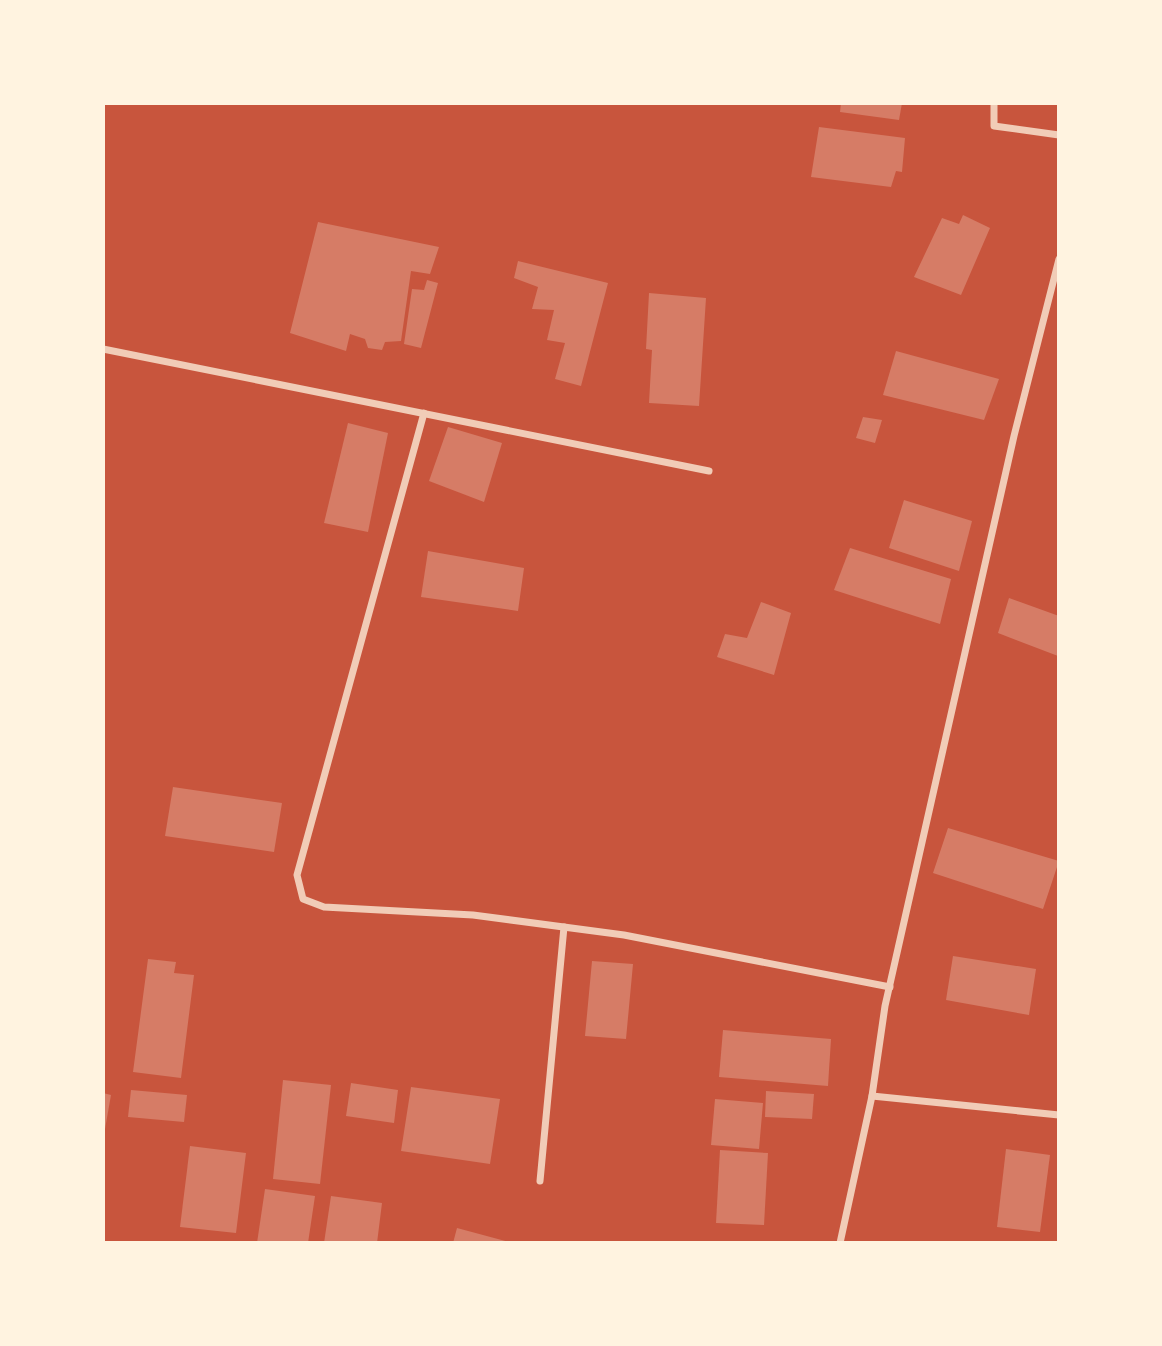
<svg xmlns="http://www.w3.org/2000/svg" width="1162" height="1346" viewBox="0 0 1162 1346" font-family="'Noto Sans',sans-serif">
  <rect width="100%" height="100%" fill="#c8553d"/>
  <!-- building -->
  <g fill="#d67c66">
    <path d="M841 103H902L899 120 840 112Z"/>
    <path d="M819 127 905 138 902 172 896 171 891 187 811 177Z"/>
    <path d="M963 215 990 228 961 295 914 277 942 218 959 224Z"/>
    <path d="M318 222 439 247 430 274 411 271 401 341 385 342 382 350 368 348 365 339 350 334 346 351 290 333Z"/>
    <path d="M518 261 608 283 581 386 555 379 565 343 547 340 554 310 532 309 538 287 514 278Z"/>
    <path d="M427 280 438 283 421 348 404 344 412 289 424 290Z"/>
    <path d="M649 293 706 298 699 406 649 403 652 350 646 349Z"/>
    <path d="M896 351 999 379 984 420 883 395Z"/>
    <path d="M863 417 882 420 875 443 856 438Z"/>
    <path d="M348 423 388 433 368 532 324 523Z"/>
    <path d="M448 427 502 443 484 502 429 481Z"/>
    <path d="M904 500 972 521 959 571 889 548Z"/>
    <path d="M850 548 951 579 940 624 834 590Z"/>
    <path d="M428 551 524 568 518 611 421 597Z"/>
    <path d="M1009 598 1059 616 1058 656 998 633Z"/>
    <path d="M761 602 791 613 774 675 717 657 725 634 747 638Z"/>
    <path d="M173 787 282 803 274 852 165 836Z"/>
    <path d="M948 828 1059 861 1043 909 933 873Z"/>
    <path d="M953 956 1036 969 1029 1015 946 1000Z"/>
    <path d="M148 959 176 962 174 973 194 975 181 1078 133 1072Z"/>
    <path d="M592 961 633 964 626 1039 585 1036Z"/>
    <path d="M723 1030 831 1039 828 1086 719 1077Z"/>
    <path d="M283 1080 331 1085 320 1184 273 1179Z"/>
    <path d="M351 1083 398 1090 394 1123 346 1116Z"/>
    <path d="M411 1087 500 1099 490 1164 401 1151Z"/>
    <path d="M131 1090 187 1095 184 1122 128 1117Z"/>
    <path d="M766 1091 814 1094 812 1119 765 1117Z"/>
    <path d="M103 1093 111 1095 105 1129 103 1128Z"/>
    <path d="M715 1099 763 1103 759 1149 711 1145Z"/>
    <path d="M190 1146 246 1153 236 1233 180 1227Z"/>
    <path d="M1006 1149 1050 1155 1040 1232 997 1227Z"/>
    <path d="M720 1150 768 1153 764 1225 716 1223Z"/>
    <path d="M265 1189 315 1196 308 1243H257Z"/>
    <path d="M331 1196 382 1203 377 1243H324Z"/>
    <path d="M457 1228 509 1242V1243H453Z"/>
  </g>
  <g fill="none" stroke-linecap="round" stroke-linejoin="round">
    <!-- minor -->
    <g stroke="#f1ccb7" stroke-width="7">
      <path d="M994 103V126L1059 135"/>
      <path d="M103 349 709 471"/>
      <path d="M424 413 297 875 303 899 324 907 473 915 624 935 890 987"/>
      <path d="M872 1096 1059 1115"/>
      <path d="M540 1181 564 927"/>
      <path d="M840 1243 872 1096 885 1006 1014 436 1059 259"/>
    </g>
  </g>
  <!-- border -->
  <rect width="1162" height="1346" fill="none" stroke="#fff3e0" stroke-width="210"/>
</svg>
